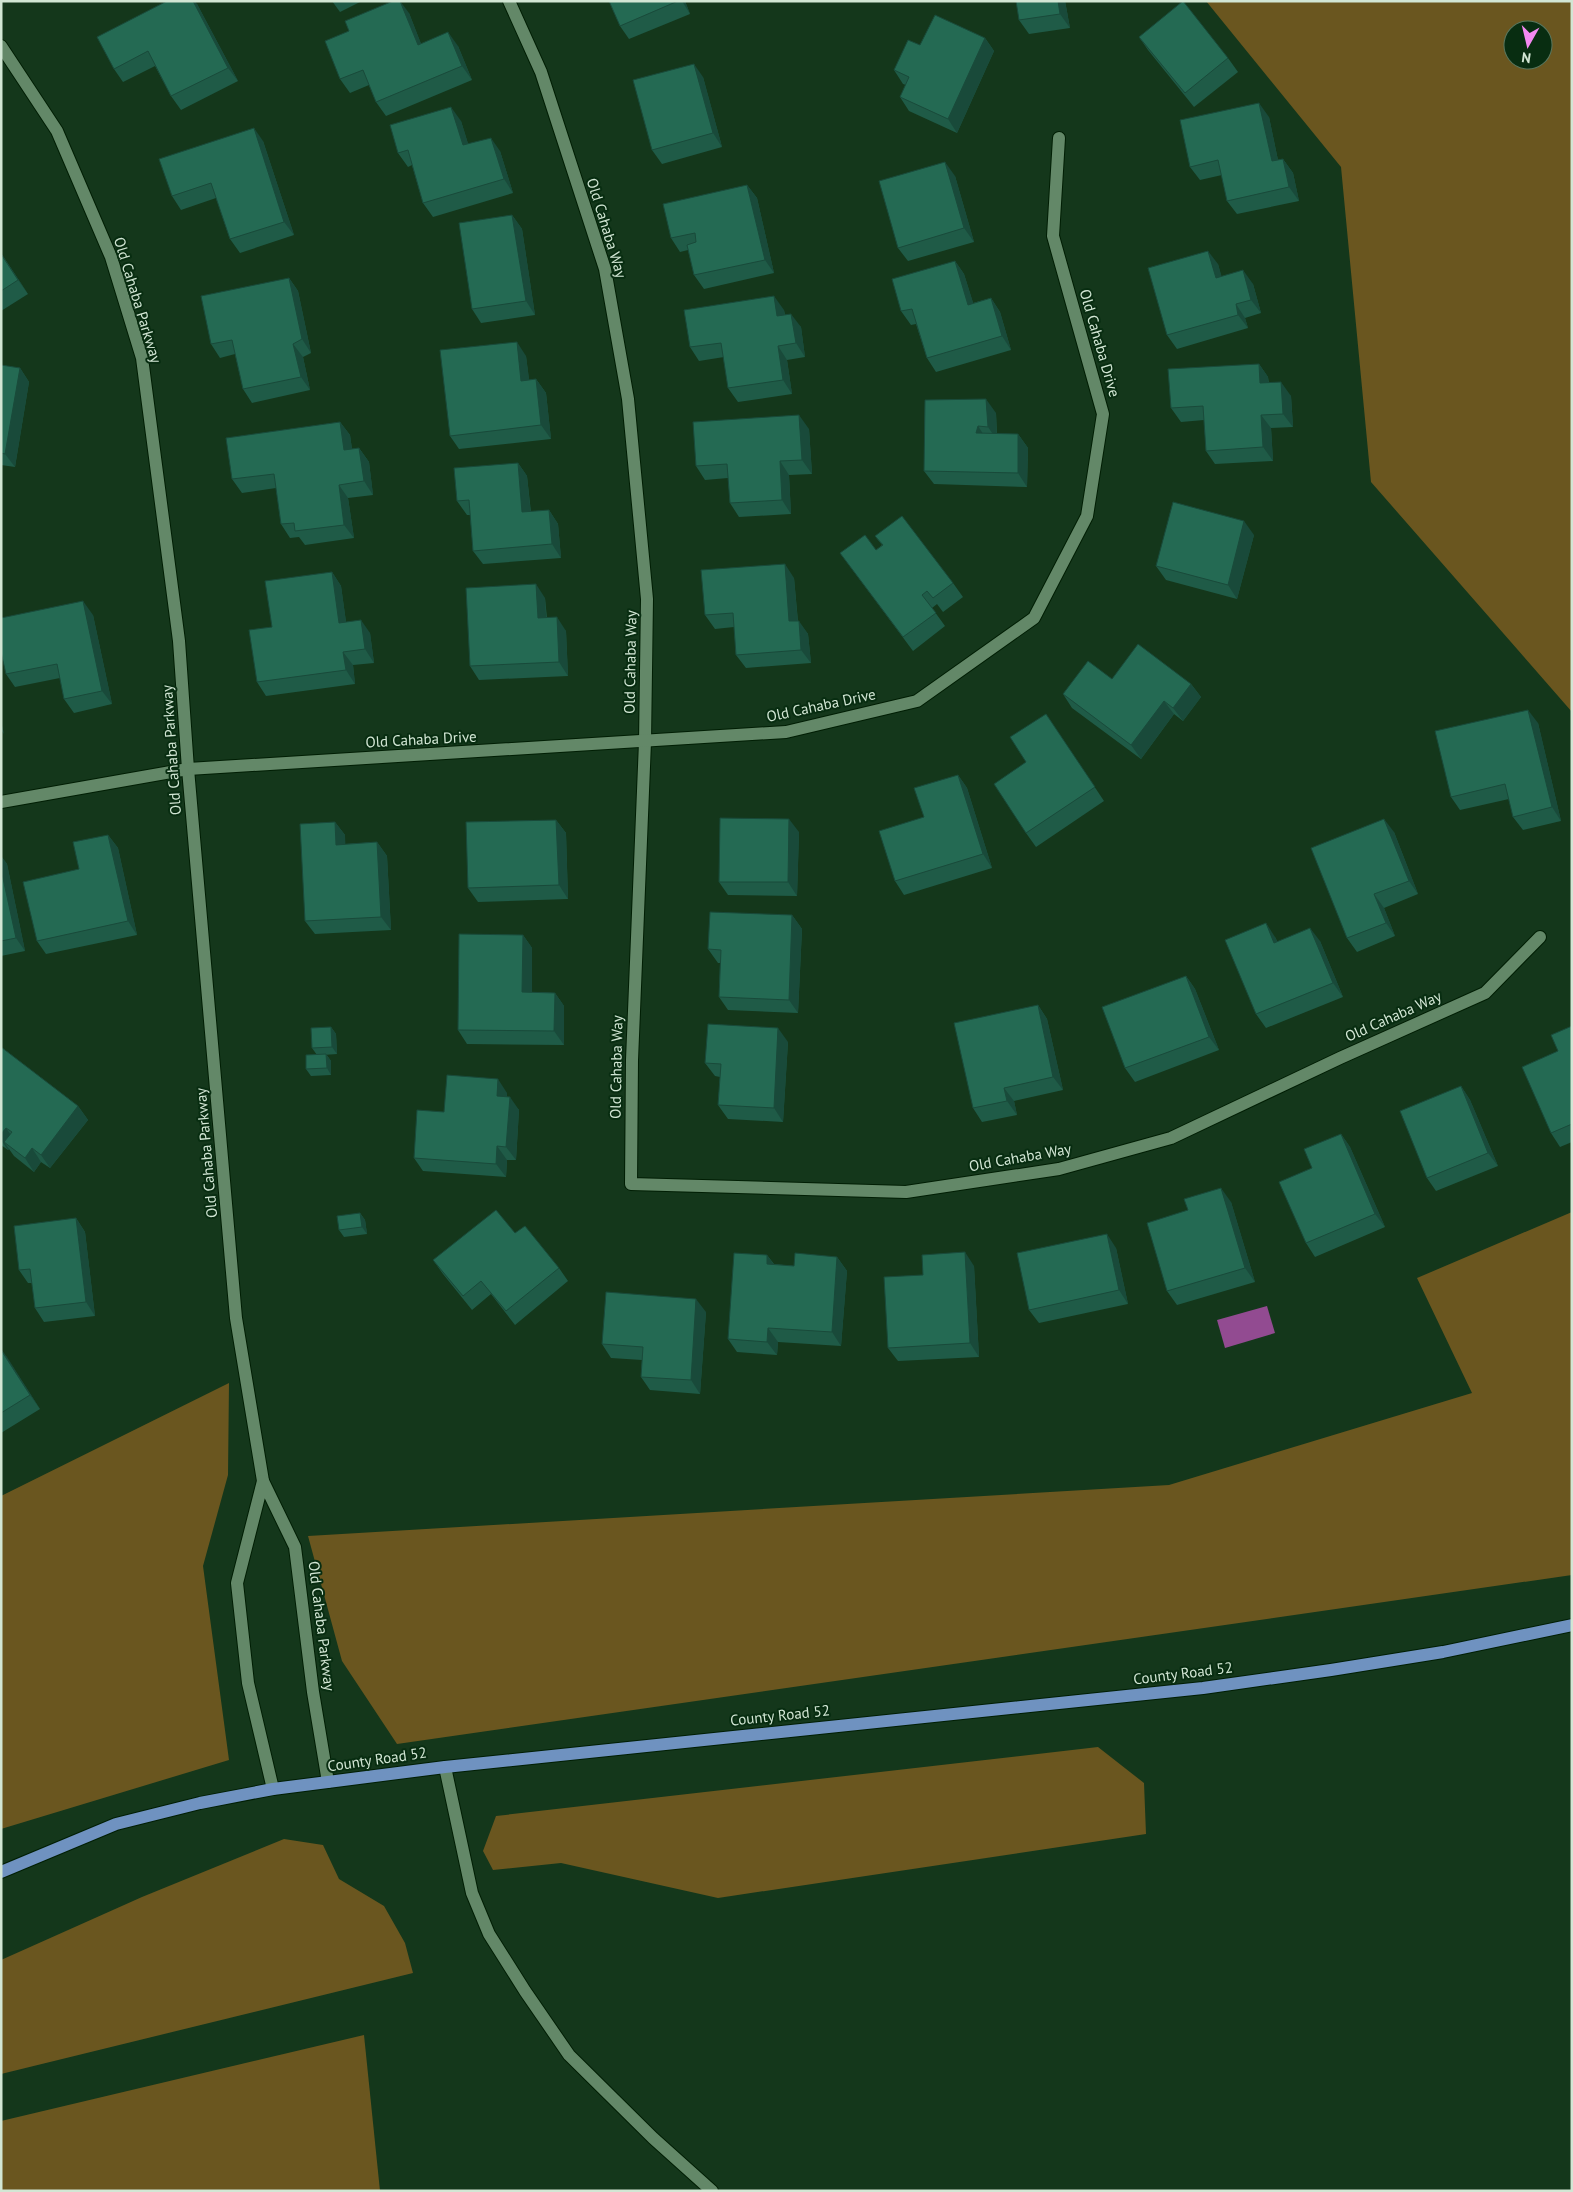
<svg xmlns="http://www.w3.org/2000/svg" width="1573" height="2192" viewBox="0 0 1573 2192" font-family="'PT Sans',sans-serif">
  <rect width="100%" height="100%" fill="#14371b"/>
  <!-- green -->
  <g fill="#6a561f" fill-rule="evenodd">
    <path d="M1206 1H1572V712L1371 482 1341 167ZM1513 30H1543V60H1513Z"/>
    <path d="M1572 1212V1575L397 1744 342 1661 308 1536 1169 1485 1472 1393 1417 1278Z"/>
    <path d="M229 1383 228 1475 203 1566 229 1760 1 1829V1496Z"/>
    <path d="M1098 1747 1144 1783 1146 1834 718 1898 561 1863 493 1870 483 1851 496 1816Z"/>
    <path d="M284 1839 323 1845 339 1879 384 1906 405 1943 413 1973 1 2074V1960L142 1897Z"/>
    <path d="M364 2035 380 2191H1V2121Z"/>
  </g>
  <!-- water -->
  <path fill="#924b91" d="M1267 1306 1275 1333 1225 1348 1217 1320Z"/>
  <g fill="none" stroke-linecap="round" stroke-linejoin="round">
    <!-- minor casing -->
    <g stroke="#001e04" stroke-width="14">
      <g id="minor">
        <path d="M509 1 541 72 605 269 628 399 647 599 645 742 632 1060 631 1184 906 1192 1059 1169 1171 1138 1340 1058 1485 993 1540 937"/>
        <path d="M1 46 57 131 111 257 142 358 179 641 188 769 236 1318 263 1481"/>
        <path d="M1 802 188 769 786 732 917 701 1034 618 1087 516 1103 414 1053 236 1059 138"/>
        <path d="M445 1767 472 1893 489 1934 525 1991 569 2055 653 2138 712 2191"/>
        <path d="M273 1789 248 1683 237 1583 263 1481 295 1547 313 1692 328 1782"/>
      </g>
    </g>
    <!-- major casing -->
    <g stroke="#001e04" stroke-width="14">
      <path id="major" d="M1 1872 116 1824 200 1803 273 1789 445 1767 1203 1688 1331 1670 1443 1652 1572 1625"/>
    </g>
    <!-- minor -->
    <use href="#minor" stroke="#638868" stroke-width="12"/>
    <!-- major -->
    <use href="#major" stroke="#6f92c0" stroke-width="12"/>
  </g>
  <!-- wall -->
  <g fill="#1f5b47">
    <path d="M332 1H362L340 12Z"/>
    <path d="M609 1H685L690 14 629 39 620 26Z"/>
    <path d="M1065 1 1070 28 1029 34 1019 20Z"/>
    <path d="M197 4 238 81 181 110 171 96 155 66 123 82 114 69Z"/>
    <path d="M409 13 421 44 458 46 472 80 386 116 376 102 369 85 350 93 340 79Z"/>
    <path d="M1139 37 1228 58 1238 72 1194 107 1148 50Z"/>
    <path d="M985 38 994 51 957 133 909 111 900 97 906 85 903 84 894 70 920 45Z"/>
    <path d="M703 77 722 147 662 164 652 150Z"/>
    <path d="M1269 117 1278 160 1283 159 1293 173 1299 201 1237 214 1227 201 1222 175 1200 180 1190 167Z"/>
    <path d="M461 121 468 144 500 151 513 193 433 217 423 203 412 165 408 167 398 153Z"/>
    <path d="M263 141 294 235 240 253 230 239 216 198 181 210 172 196Z"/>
    <path d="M955 176 974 242 908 261 898 248Z"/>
    <path d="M747 185 757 198 774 273 704 289 694 275 688 250 680 252 671 238Z"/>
    <path d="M512 215 522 229 535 315 481 323 472 309Z"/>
    <path d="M1 253 28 294 1 311Z"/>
    <path d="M955 261 964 274 973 303 991 298 1000 312 1011 350 936 372 927 358 916 324 911 325 901 311Z"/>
    <path d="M1218 264 1221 276 1253 284 1261 313 1245 318 1248 328 1177 349 1167 335Z"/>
    <path d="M289 278 298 291 311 353 303 357 310 390 252 403 243 389 235 354 220 358 211 344Z"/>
    <path d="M784 310 785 315 801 327 805 357 787 360 792 394 738 402 728 388 724 357 699 361 690 347Z"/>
    <path d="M526 356 529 380 536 379 546 393 551 439 459 449 450 436Z"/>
    <path d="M1259 364 1268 377 1269 383 1291 396 1293 427 1271 428 1273 461 1215 464 1206 451 1204 420 1181 422 1171 408Z"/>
    <path d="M1 365 20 368 29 382 15 467 1 465Z"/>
    <path d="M925 400 996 413 997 434H1018L1028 448 1027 487 934 484 924 471Z"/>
    <path d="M340 422 350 435 352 449 359 448 369 462 373 495 348 498 354 538 305 545 299 537 290 538 281 524 276 488 242 493 232 479Z"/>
    <path d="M809 429 812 474 789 475 791 514 739 517 730 503 728 478 705 480 696 466Z"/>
    <path d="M518 463 527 476 531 512 549 510 558 524 561 558 483 564 473 551 470 515H467L457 501Z"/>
    <path d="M1254 535 1237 599 1166 580 1156 566Z"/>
    <path d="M875 536 953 583 963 597 943 612 937 604 932 608 945 626 913 651 840 553 876 550 882 545Z"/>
    <path d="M332 572 341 586 346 622 370 633 374 663 353 665 355 684 266 696 257 682 272 627Z"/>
    <path d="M794 578 798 621 808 634 811 663 746 668 736 655 734 627 715 629 705 615Z"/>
    <path d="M545 598 547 618 566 631 568 676 479 680 470 666Z"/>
    <path d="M93 615 112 704 74 713 64 699 60 678 15 687 6 674Z"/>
    <path d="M1112 679 1191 684 1201 697 1183 721 1174 714 1141 759 1072 708 1063 694Z"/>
    <path d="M1046 714 1104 801 1036 847 1026 833V762Z"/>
    <path d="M1538 723 1561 821 1523 830 1513 817 1509 799 1460 810 1451 797Z"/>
    <path d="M958 775 967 788 992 868 904 895 895 881Z"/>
    <path d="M556 820 566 833 568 899 478 902 468 888Z"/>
    <path d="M335 822 345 835V844L377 842 387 856 391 930 315 934 305 921Z"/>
    <path d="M799 832 797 896 728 895 719 882Z"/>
    <path d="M1394 832 1418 894 1384 908 1395 936 1357 952 1347 938Z"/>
    <path d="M108 835 118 848 137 935 46 954 37 941Z"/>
    <path d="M1 856 7 864 25 951 1 956Z"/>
    <path d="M792 915 802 929 798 1013 728 1010 719 997 720 963H718L708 949Z"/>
    <path d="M523 935 532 948V992L555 993 564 1006V1045L467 1044 458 1030Z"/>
    <path d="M1275 937 1277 941H1320L1343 997 1266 1028 1256 1014Z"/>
    <path d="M1186 976 1195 989 1219 1050 1135 1082 1125 1068Z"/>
    <path d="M1038 1005 1047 1019 1063 1090 1014 1101 1017 1115 982 1122 973 1108Z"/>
    <path d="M1572 1026V1142L1560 1147 1551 1133 1558 1051Z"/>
    <path d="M331 1027 336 1034 337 1054 323 1055 326 1054 331 1061V1075L311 1076 306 1069 317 1055 312 1048Z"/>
    <path d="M788 1042 783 1122 728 1119 718 1105 720 1077 715 1076 705 1063Z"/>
    <path d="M1 1047 78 1106 88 1120 50 1168 41 1162 34 1172 14 1156 9 1149 8 1150 1 1145Z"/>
    <path d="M1461 1086 1470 1100 1498 1166 1436 1191 1427 1178Z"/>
    <path d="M507 1093V1097L519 1110 516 1160H507L506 1177 423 1171 414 1158 444 1112Z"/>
    <path d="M1341 1134 1350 1147 1385 1227 1315 1257 1306 1243 1312 1168Z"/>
    <path d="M1231 1202 1255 1282 1177 1305 1167 1291Z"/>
    <path d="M360 1213 365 1220 367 1234 344 1237 339 1230Z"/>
    <path d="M76 1218 85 1232 95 1316 44 1322 35 1308 32 1283H28L19 1270Z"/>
    <path d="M515 1233 559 1268 568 1281 515 1325 491 1294 472 1310 443 1274 433 1260Z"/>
    <path d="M1116 1248 1128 1304 1039 1323 1029 1310Z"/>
    <path d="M767 1255 774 1264 794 1266 837 1257 847 1271 841 1346 778 1342 777 1355 737 1352 728 1339Z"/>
    <path d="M974 1266 979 1357 898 1361 888 1348Z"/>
    <path d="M706 1312 700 1394 650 1390 641 1377 642 1360 611 1358 602 1344Z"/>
    <path d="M1 1349 40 1409 1 1433Z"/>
  </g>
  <!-- shaded-wall -->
  <g fill="#194a3a">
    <path d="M193 1H195L197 4 238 81 228 68Z"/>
    <path d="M400 1 409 13 427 59 418 45Z"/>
    <path d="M682 1H685L690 14Z"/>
    <path d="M1058 1H1065L1070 28 1060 14Z"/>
    <path d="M448 32 458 46 472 80 462 66Z"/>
    <path d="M985 38 994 51 957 133 948 119Z"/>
    <path d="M694 64 703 77 722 147 713 133Z"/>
    <path d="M1259 103 1269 117 1281 175 1272 161Z"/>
    <path d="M451 107 461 121 473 159 463 145Z"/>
    <path d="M254 128 263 141 294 235 284 222Z"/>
    <path d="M491 138 500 151 513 193 504 179Z"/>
    <path d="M1283 159 1293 173 1299 201 1289 187Z"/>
    <path d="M945 162 955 176 974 242 964 228Z"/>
    <path d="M747 185 757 198 774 273 765 260Z"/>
    <path d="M512 215 522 229 535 315 526 301Z"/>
    <path d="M1208 251 1218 264 1226 291 1216 278Z"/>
    <path d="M1 253 28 294 18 280Z"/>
    <path d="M955 261 964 274 978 318 968 305Z"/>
    <path d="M1243 270 1253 284 1261 313 1251 300Z"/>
    <path d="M289 278 298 291 311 353 302 339Z"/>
    <path d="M774 296 784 310 787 330 777 316Z"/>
    <path d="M991 298 1000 312 1011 350 1002 336Z"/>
    <path d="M1236 304 1245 318 1248 328 1238 315Z"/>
    <path d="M791 314 801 327 805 357 796 343Z"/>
    <path d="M517 342 526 356 531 394 521 381Z"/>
    <path d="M293 344 303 357 310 390 301 377Z"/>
    <path d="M778 346 787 360 792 394 783 380Z"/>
    <path d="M1259 364 1268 377 1269 397 1260 383Z"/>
    <path d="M20 368 29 382 15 467 5 454Z"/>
    <path d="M536 379 546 393 551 439 541 425Z"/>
    <path d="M1281 382 1291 396 1293 427 1283 414Z"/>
    <path d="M986 399 996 413 997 440 988 427Z"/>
    <path d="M799 415 809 429 812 474 802 460Z"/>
    <path d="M1261 415 1271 428 1273 461 1263 447Z"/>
    <path d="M340 422 350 435 354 464 344 450Z"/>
    <path d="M978 426 987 440 976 433Z"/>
    <path d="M1018 434 1028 448 1027 487 1018 473Z"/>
    <path d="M359 448 369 462 373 495 364 481Z"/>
    <path d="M780 461 789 475 791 514 782 500Z"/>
    <path d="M518 463 527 476 532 526 522 512Z"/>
    <path d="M339 485 348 498 354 538 344 525Z"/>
    <path d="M549 510 558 524 561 558 552 544Z"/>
    <path d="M1244 521 1254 535 1237 599 1228 585Z"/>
    <path d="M785 564 794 578 799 635 789 621Z"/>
    <path d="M332 572 341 586 348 636 339 623Z"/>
    <path d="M536 584 545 598 547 632 538 618Z"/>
    <path d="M83 601 93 615 112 704 102 691Z"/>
    <path d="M557 617 566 631 568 676 559 662Z"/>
    <path d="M361 620 370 633 374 663 365 649Z"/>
    <path d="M799 621 808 634 811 663 801 650Z"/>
    <path d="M343 652 353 665 355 684 346 670Z"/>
    <path d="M1191 684 1201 697 1183 721 1173 708Z"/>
    <path d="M1164 701 1174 714 1141 759 1131 745Z"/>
    <path d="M1528 710 1538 723 1561 821 1552 807Z"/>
    <path d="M1 721 4 734 1 730Z"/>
    <path d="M958 775 967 788 992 868 983 854Z"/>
    <path d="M789 819 799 832 797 896 788 882Z"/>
    <path d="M1384 819 1394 832 1418 894 1409 881Z"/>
    <path d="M556 820 566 833 568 899 559 885Z"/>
    <path d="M335 822 345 835 346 858 336 845Z"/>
    <path d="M108 835 118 848 137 935 128 921Z"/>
    <path d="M377 842 387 856 391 930 381 917Z"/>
    <path d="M1 856 7 864 25 951 16 938 1 869Z"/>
    <path d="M1374 894 1384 908 1395 936 1386 923Z"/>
    <path d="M792 915 802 929 798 1013 789 1000Z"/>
    <path d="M1266 923 1275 937 1284 956 1274 943Z"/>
    <path d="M1310 928 1320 941 1343 997 1333 983Z"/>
    <path d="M523 935 532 948V1006L522 992Z"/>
    <path d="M1186 976 1195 989 1219 1050 1209 1037Z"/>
    <path d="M555 993 564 1006V1045L554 1031Z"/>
    <path d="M1038 1005 1047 1019 1063 1090 1053 1077Z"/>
    <path d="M331 1027 336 1034 337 1054 332 1047Z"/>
    <path d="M778 1028 788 1042 783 1122 774 1108Z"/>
    <path d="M326 1054 331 1061V1075L327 1068Z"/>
    <path d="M498 1079 507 1093 506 1109 497 1096Z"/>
    <path d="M1461 1086 1470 1100 1498 1166 1488 1153Z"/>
    <path d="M1004 1088 1014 1101 1017 1115 1007 1101Z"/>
    <path d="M510 1097 519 1110 516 1160 506 1147Z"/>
    <path d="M78 1106 88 1120 50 1168 41 1155Z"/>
    <path d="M6 1128 15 1141 4 1142 9 1149 8 1150 1 1140V1134Z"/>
    <path d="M1341 1134 1350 1147 1385 1227 1375 1214Z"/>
    <path d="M497 1146 507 1160 506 1177 496 1164Z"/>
    <path d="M32 1148 41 1162 34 1172 25 1158Z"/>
    <path d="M1221 1188 1231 1202 1255 1282 1245 1268Z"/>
    <path d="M360 1213 365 1220 367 1234 362 1227Z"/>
    <path d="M76 1218 85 1232 95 1316 86 1302Z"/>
    <path d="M1107 1234 1116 1248 1128 1304 1119 1290Z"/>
    <path d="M965 1252 974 1266 979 1357 970 1343Z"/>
    <path d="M767 1255 777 1269 767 1264Z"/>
    <path d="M837 1257 847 1271 841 1346 832 1332Z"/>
    <path d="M696 1299 706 1312 700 1394 691 1380Z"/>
    <path d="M768 1328 778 1342 777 1355 767 1342Z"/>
    <path d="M1 1349 7 1357 40 1409 30 1395Z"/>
  </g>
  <!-- building -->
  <g fill="#246a53" stroke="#194a3a">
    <path d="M167 1H193L228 68 171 96 148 51 114 69 97 37Z"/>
    <path d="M393 1H400L418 45 448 32 462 66 376 102 363 70 340 79 325 41 349 31 345 21Z"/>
    <path d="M609 1H678L620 26Z"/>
    <path d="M1016 1H1058L1060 14 1019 20Z"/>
    <path d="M1183 1 1228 58 1185 93 1139 37Z"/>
    <path d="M935 15 985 38 948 119 900 97 909 77 894 70 908 40 920 45Z"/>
    <path d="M694 64 713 133 652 150 633 80Z"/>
    <path d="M1259 103 1272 161 1283 159 1289 187 1227 201 1218 160 1190 167 1180 120Z"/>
    <path d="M451 107 463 145 491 138 504 179 423 203 408 150 398 153 390 125Z"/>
    <path d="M254 128 284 222 230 239 211 183 172 196 159 159Z"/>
    <path d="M945 162 964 228 898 248 879 181Z"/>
    <path d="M747 185 765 260 694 275 687 245 696 242 695 233 671 238 663 204Z"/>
    <path d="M512 215 526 301 472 309 459 223Z"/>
    <path d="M1208 251 1216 278 1243 270 1251 300 1236 304 1238 315 1167 335 1148 268Z"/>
    <path d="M1 254 18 280 1 291Z"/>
    <path d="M955 261 968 305 991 298 1002 336 927 358 912 309 901 311 892 279Z"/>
    <path d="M289 278 302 339 293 344 301 377 243 389 232 340 211 344 201 296Z"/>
    <path d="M774 296 777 316 791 314 796 343 778 346 783 380 728 388 721 343 690 347 684 310Z"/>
    <path d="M517 342 521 381 536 379 541 425 450 436 440 350Z"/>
    <path d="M1259 364 1260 383 1281 382 1283 414 1261 415 1263 447 1206 451 1203 406 1171 408 1168 369Z"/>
    <path d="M1 365 20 368 5 454 1 453Z"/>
    <path d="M986 399 988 427 978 426 976 433 1018 434V473L924 471 925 400Z"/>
    <path d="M799 415 802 460 780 461 782 500 730 503 727 464 696 466 693 422Z"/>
    <path d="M340 422 344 450 359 448 364 481 339 485 344 525 295 531 294 523 281 524 274 474 232 479 226 438Z"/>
    <path d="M518 463 522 512 549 510 552 544 473 551 469 500 457 501 454 468Z"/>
    <path d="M1173 502 1244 521 1228 585 1156 566Z"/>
    <path d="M902 516 953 583 933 598 927 591 922 595 936 613 903 637 840 553 865 535 876 550 883 545 875 536Z"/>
    <path d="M785 564 789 621H799L801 650 736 655 733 613 705 615 701 570Z"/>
    <path d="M332 572 339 623 361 620 365 649 343 652 346 670 257 682 249 630 272 627 265 581Z"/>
    <path d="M536 584 538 618 557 617 559 662 470 666 466 588Z"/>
    <path d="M83 601 102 691 64 699 57 664 6 674 1 652V618Z"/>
    <path d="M1138 644 1191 684 1173 708 1164 701 1131 745 1063 694 1088 661 1112 679Z"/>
    <path d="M1528 710 1552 807 1513 817 1505 784 1451 797 1435 731Z"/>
    <path d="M1046 714 1095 787 1026 833 994 784 1026 762 1010 737Z"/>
    <path d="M958 775 983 854 895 881 879 831 924 817 914 788Z"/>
    <path d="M720 818 789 819 788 882H719Z"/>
    <path d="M1384 819 1409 881 1374 894 1386 923 1347 938 1311 848Z"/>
    <path d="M556 820 559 885 468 888 466 822Z"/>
    <path d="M335 822 336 845 377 842 381 917 305 921 300 824Z"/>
    <path d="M108 835 128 921 37 941 23 882 79 869 73 842Z"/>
    <path d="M1 869 16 938 1 941Z"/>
    <path d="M710 912 792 915 789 1000 719 997 721 950 708 949Z"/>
    <path d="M1266 923 1274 943 1310 928 1333 983 1256 1014 1225 940Z"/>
    <path d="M459 934 523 935 522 992 555 993 554 1031 458 1030Z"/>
    <path d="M1186 976 1209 1037 1125 1068 1102 1007Z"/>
    <path d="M1038 1005 1053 1077 1004 1088 1007 1101 973 1108 954 1023Z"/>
    <path d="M708 1024 778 1028 774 1108 718 1105 721 1064 705 1063Z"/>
    <path d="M1572 1026V1124L1551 1133 1522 1067 1558 1051 1551 1035Z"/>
    <path d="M331 1027 332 1047 312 1048 311 1028Z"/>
    <path d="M1 1047 78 1106 41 1155 32 1148 25 1158 4 1142 12 1132 6 1128 1 1134Z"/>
    <path d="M326 1054 327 1068 306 1069V1055Z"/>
    <path d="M447 1075 498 1079 497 1096 510 1097 506 1147 497 1146 496 1164 414 1158 417 1110 444 1112Z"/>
    <path d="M1461 1086 1488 1153 1427 1178 1400 1111Z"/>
    <path d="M1341 1134 1375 1214 1306 1243 1279 1182 1312 1168 1304 1149Z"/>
    <path d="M1221 1188 1245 1268 1167 1291 1147 1223 1188 1210 1184 1199Z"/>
    <path d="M496 1210 515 1233 525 1226 559 1268 506 1311 481 1281 463 1296 433 1260Z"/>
    <path d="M360 1213 362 1227 339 1230 337 1216Z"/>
    <path d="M76 1218 86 1302 35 1308 30 1269 19 1270 14 1226Z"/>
    <path d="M1107 1234 1119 1290 1029 1310 1017 1253Z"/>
    <path d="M965 1252 970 1343 888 1348 884 1277 923 1275 922 1255Z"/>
    <path d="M734 1253 767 1255V1264L794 1266 795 1253 837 1257 832 1332 768 1328 767 1342 728 1339Z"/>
    <path d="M606 1292 696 1299 691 1380 641 1377 643 1347 602 1344Z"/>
    <path d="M1 1350 30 1395 1 1413Z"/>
  </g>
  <g text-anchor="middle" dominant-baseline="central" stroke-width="4" stroke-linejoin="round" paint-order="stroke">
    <!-- street labels -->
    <g font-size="15" fill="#d2e6d4" stroke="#082d11">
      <text transform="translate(607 228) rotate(73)">Old Cahaba Way</text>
      <text transform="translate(138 300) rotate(73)">Old Cahaba Parkway</text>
      <text transform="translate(1100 343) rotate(74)">Old Cahaba Drive</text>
      <text transform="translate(630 662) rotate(-89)">Old Cahaba Way</text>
      <text transform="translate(821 705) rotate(-12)">Old Cahaba Drive</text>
      <text transform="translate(421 739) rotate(-3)">Old Cahaba Drive</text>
      <text transform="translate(171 750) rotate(-94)">Old Cahaba Parkway</text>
      <text transform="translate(1393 1016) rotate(-24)">Old Cahaba Way</text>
      <text transform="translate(616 1067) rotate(-89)">Old Cahaba Way</text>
      <text transform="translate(206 1153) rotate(-95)">Old Cahaba Parkway</text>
      <text transform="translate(1020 1157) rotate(-10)">Old Cahaba Way</text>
      <text transform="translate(322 1626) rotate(83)">Old Cahaba Parkway</text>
      <text transform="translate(1183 1673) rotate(-7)">County Road 52</text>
      <text transform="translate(780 1715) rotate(-6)">County Road 52</text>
      <text transform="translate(377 1759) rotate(-8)">County Road 52</text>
    </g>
  </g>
  <!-- border -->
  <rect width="1573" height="2192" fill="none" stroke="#d2e6d4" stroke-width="5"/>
  <!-- north arrow -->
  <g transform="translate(1528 45) rotate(188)"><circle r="24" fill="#082d11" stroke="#59775f"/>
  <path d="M0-4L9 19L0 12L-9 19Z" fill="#f489f1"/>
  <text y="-8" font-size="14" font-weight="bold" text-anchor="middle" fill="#d2e6d4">N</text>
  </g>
</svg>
